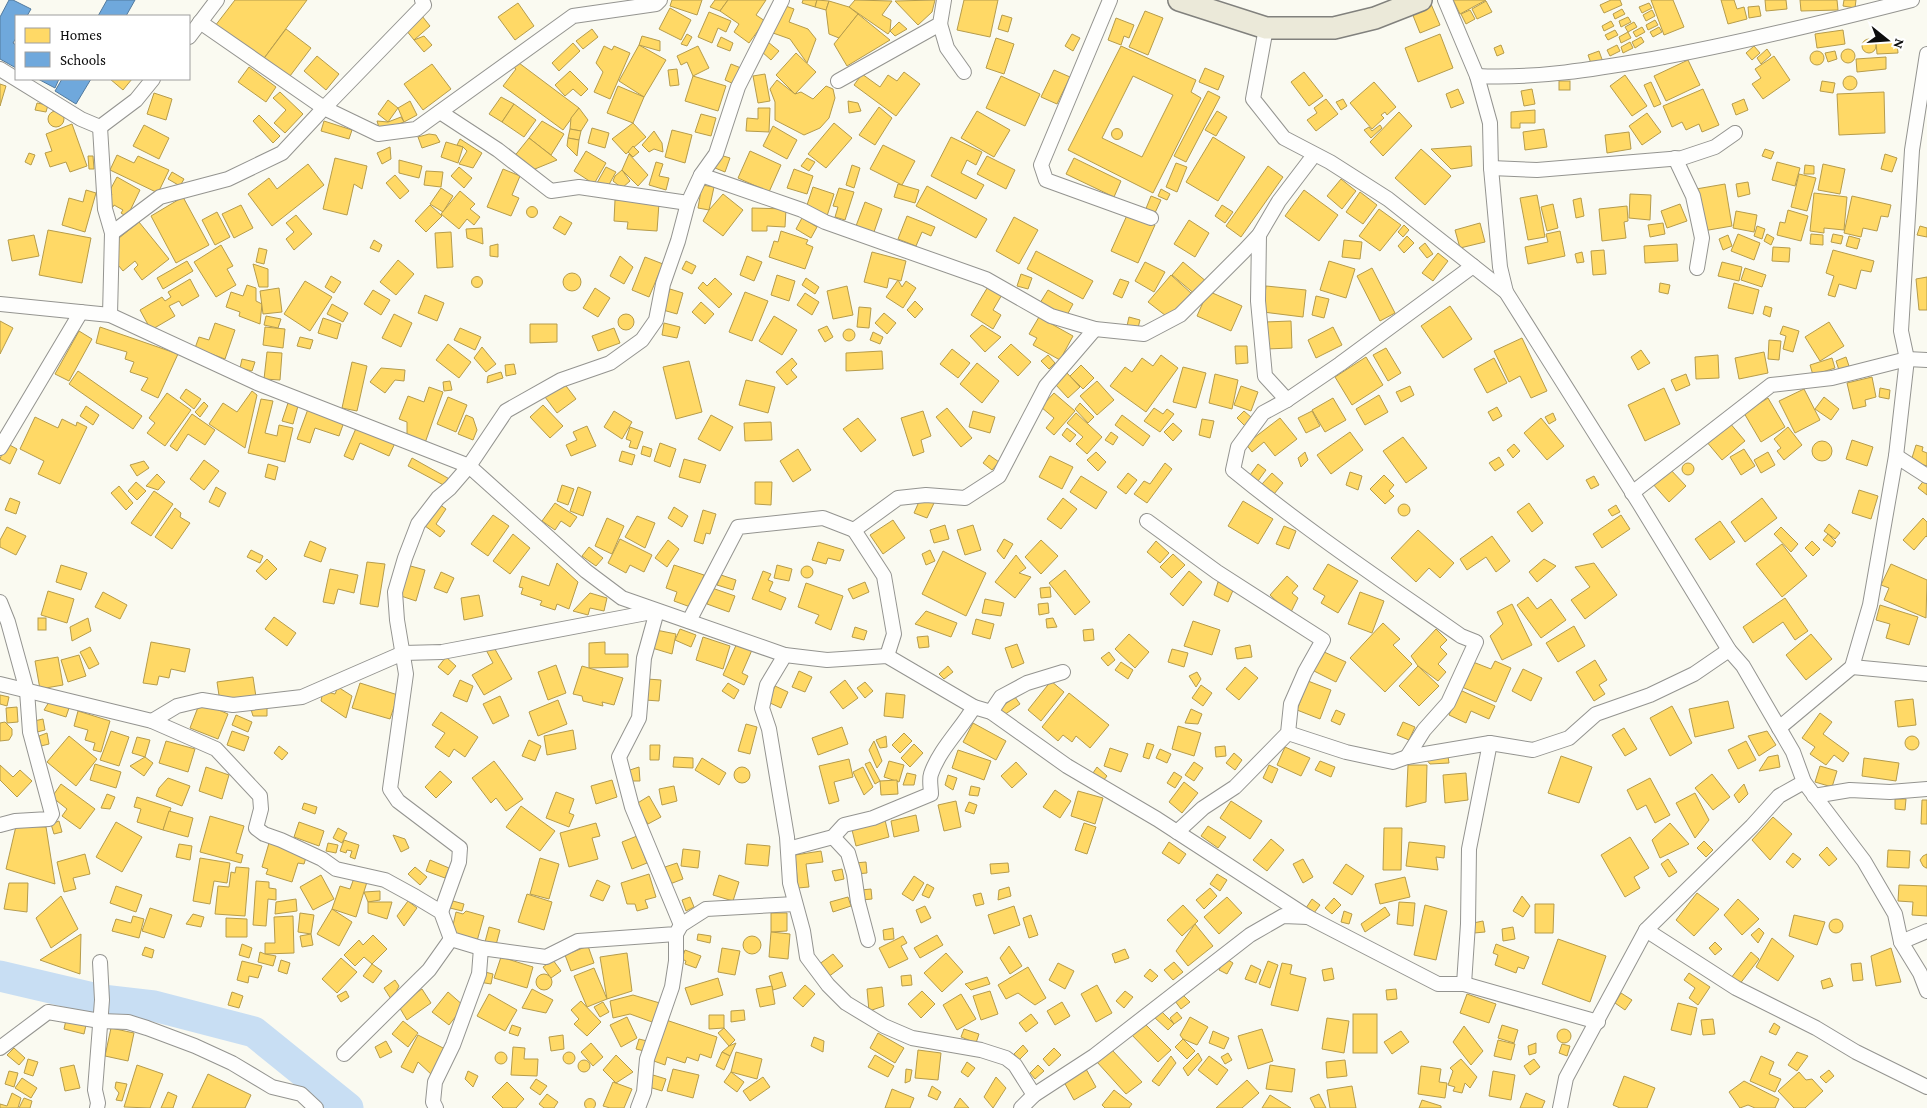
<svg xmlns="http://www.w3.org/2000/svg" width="1927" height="1108" viewBox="0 0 1927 1108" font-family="'Crimson Pro',serif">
  <rect width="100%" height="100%" fill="#fafaf1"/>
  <!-- homes -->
  <g fill="#ffd966" stroke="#b69c4b" fill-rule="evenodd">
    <path d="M235 0H307L262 61 215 26Z"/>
    <path d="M672 0H702L697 15 670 6Z"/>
    <path d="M715 0H728L720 11 710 7Z"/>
    <path d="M728 0H766L756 15 765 21 749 43 734 32 739 24 720 11Z"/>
    <path d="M803 0H817L815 7 802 3Z"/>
    <path d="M817 0 829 1 826 10 815 7Z"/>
    <path d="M855 0 892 1 882 15 891 20 890 31 888 34 849 7Z"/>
    <path d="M935 0 932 12 918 25 895 1Z"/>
    <path d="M964 0H998L990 37 957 30Z"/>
    <path d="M1453 0H1486L1460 14Z"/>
    <path d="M1611 0H1620L1622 5 1604 13 1600 5Z"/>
    <path d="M1651 0H1673L1684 27 1664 35Z"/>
    <path d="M1721 0H1734L1737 9 1744 7 1747 19 1728 24Z"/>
    <path d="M1765 0H1786L1787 9 1766 11Z"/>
    <path d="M1800 0H1837L1838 10 1801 11Z"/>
    <path d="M1844 0H1856L1855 8 1843 6Z"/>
    <path d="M829 1 849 7 858 14 839 38 829 34 826 10Z"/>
    <path d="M1486 1 1492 12 1477 19 1472 9Z"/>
    <path d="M518 3 534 26 515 40 498 17Z"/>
    <path d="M1649 3 1652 8 1642 13 1639 7Z"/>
    <path d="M1431 4 1440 25 1420 33 1412 13Z"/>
    <path d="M783 5 794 9 789 22 808 29 816 39 807 63 790 39 773 33Z"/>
    <path d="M1759 6 1761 16 1749 18 1748 7Z"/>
    <path d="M670 8 691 20 681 40 659 29Z"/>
    <path d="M1622 9 1625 14 1615 19 1613 14Z"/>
    <path d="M1470 10 1475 19 1466 24 1461 14Z"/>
    <path d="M1652 10 1655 16 1646 21 1643 15Z"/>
    <path d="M1145 11 1163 18 1148 55 1129 47Z"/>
    <path d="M709 12 731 21 726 32 718 28 712 43 698 37Z"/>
    <path d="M858 14 890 40 847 66 834 44Z"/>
    <path d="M1002 15 1012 18 1008 32 998 29Z"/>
    <path d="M422 16 430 26 414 40 406 30Z"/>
    <path d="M1628 17 1631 22 1621 27 1619 21Z"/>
    <path d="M1116 18 1134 25 1129 38 1124 36 1121 45 1108 40Z"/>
    <path d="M1655 20 1658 25 1648 30 1646 25Z"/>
    <path d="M1611 21 1614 26 1604 31 1602 26Z"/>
    <path d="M899 22 907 29 895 36 890 31Z"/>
    <path d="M1634 22 1637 27 1628 32 1625 27Z"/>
    <path d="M1642 27 1645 32 1636 37 1633 32Z"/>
    <path d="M1659 27 1662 32 1653 37 1650 32Z"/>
    <path d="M286 29 311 48 287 80 262 61Z"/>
    <path d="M592 29 598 37 583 49 576 41Z"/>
    <path d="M1615 30 1618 35 1608 40 1605 35Z"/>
    <path d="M1843 30 1845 44 1817 48 1815 34Z"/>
    <path d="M1628 32 1631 38 1621 43 1619 37Z"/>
    <path d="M687 34 692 37 687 46 681 44Z"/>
    <path d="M1072 34 1080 38 1073 51 1065 46Z"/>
    <path d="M1440 34 1453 68 1418 82 1405 48Z"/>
    <path d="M424 36 432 45 424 52 414 40Z"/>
    <path d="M642 36 660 41V51L639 45Z"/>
    <path d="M721 37 733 43 730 51 717 46Z"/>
    <path d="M1641 37 1644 42 1635 48 1632 42Z"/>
    <path d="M996 38 1014 44 1004 74 986 68Z"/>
    <circle cx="1869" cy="46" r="7"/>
    <path d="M1876 41H1897L1898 53 1877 54Z"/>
    <path d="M768 42 779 51 771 60 761 51Z"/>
    <path d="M1630 42 1633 48 1623 53 1621 47Z"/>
    <path d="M573 43 580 51 559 71 552 63Z"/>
    <path d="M639 45 666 60 644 97 619 81Z"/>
    <path d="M1501 45 1504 53 1497 56 1494 48Z"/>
    <path d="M1617 45 1620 51 1610 56 1607 50Z"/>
    <path d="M604 46 612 50 614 46 630 53 610 99 594 92 603 72 596 63Z"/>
    <path d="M698 46 709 68 693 76 687 62 681 65 677 56Z"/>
    <path d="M1121 46 1196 80 1191 92 1201 98 1153 193 1068 150ZM1133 76 1173 95 1142 157 1102 138Z"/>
    <path d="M1754 46 1760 53 1752 60 1746 53Z"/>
    <path d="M1767 49 1771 55 1761 64 1757 58Z"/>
    <circle cx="1848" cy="56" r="7"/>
    <path d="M1599 51 1603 62 1592 66 1588 55Z"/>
    <path d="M1835 51 1837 59 1828 62 1825 53Z"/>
    <circle cx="1817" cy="58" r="7"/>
    <path d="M796 53 816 72 795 94 776 75Z"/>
    <path d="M317 56 339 74 326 90 304 71Z"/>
    <path d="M1774 56 1790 80 1763 99 1752 84 1761 78 1755 69Z"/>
    <path d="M1886 57V69L1857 72 1856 59Z"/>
    <path d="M515 60 579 108 563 130 503 86 516 69 511 65Z"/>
    <path d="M1688 60 1700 85 1666 101 1654 76Z"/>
    <path d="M432 64 451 89 423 110 404 84Z"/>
    <path d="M731 64 741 68 734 84 725 80Z"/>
    <path d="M249 67 276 87 266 102 238 82Z"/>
    <path d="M1205 68 1224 76 1218 90 1199 82Z"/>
    <path d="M677 69 679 85 670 86 668 70Z"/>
    <path d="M1054 70 1070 77 1057 104 1041 97Z"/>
    <path d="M570 71 588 89 581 96 573 89 565 96 555 85Z"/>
    <path d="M904 72 920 84 896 116 854 85 862 74 880 87 888 75 897 81Z"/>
    <path d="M1304 72 1323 96 1309 106 1291 82Z"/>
    <path d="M765 74 770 101 758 103 753 76Z"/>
    <path d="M1625 75 1647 106 1632 116 1610 86Z"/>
    <path d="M693 76 726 86 718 111 685 101Z"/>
    <path d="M1001 76 1040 94 1025 126 986 108Z"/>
    <circle cx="1850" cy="83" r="7"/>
    <path d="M110 79H132L123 90Z"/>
    <path d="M777 80 795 94 801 92 813 99 826 86 833 89 835 98 829 118 820 128 804 135 775 120V102L770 89Z"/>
    <rect x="1559" y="81" width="11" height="9"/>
    <path d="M1822 81 1835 83 1833 93 1820 91Z"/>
    <path d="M1374 82 1396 107 1387 115 1385 112 1381 115 1384 118 1372 129 1350 103Z"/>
    <path d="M1651 82 1661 104 1654 107 1644 85Z"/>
    <path d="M0 84 6 86 0 106Z"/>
    <path d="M618 86 644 97 633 123 607 113Z"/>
    <path d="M1458 89 1464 103 1451 108 1446 94Z"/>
    <path d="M1532 89 1535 104 1524 106 1521 91Z"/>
    <path d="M1703 89 1719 125 1702 132 1699 124 1686 130 1682 122 1672 127 1663 106Z"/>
    <path d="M1208 91 1220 97 1186 162 1174 156Z"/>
    <path d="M280 92 303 114 285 133 274 123 286 110 273 98Z"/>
    <path d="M1884 92 1885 133 1839 135 1837 94Z"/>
    <path d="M154 93 172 99 166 120 147 114Z"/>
    <path d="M501 97 514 104 502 122 489 114Z"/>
    <path d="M1326 99 1338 114 1316 131 1307 120 1317 113 1314 108Z"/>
    <path d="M1343 99 1347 106 1341 110 1336 102Z"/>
    <path d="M1744 99 1748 110 1736 115 1732 104Z"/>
    <path d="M388 100 398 108 388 122 378 114Z"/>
    <path d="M410 101 417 115 404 122 398 108Z"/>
    <path d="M848 101 858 103 861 111 849 113Z"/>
    <path d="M37 103 48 105 46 112 35 110Z"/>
    <path d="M514 104 536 120 524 137 502 122Z"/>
    <path d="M879 107 892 118 875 145 859 135Z"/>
    <path d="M579 108 588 120 581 131 570 129 571 118Z"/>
    <path d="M758 108H770L769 132 746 131 747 118 758 119Z"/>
    <path d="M1535 110V123H1520V128H1511V112Z"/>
    <circle cx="56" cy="119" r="8"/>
    <path d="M977 111 1010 130 994 157 961 138Z"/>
    <path d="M1217 111 1227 117 1216 136 1205 130Z"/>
    <path d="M1399 112 1412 126 1383 156 1370 142Z"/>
    <path d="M1647 113 1661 132 1642 145 1629 126Z"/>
    <path d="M701 114 716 118 711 136 695 132Z"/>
    <path d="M259 115 280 136 273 143 253 121Z"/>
    <path d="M401 117 404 122 380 131 377 121 388 122Z"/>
    <path d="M324 121 352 130 349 139 321 131Z"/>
    <path d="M542 121 564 134 551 155 529 138Z"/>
    <path d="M633 123 646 137 626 154 612 139Z"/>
    <path d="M834 123 852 138 826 168 808 154Z"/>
    <path d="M72 124 87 166 70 172 66 162 50 167 45 153 52 151 46 134Z"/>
    <path d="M144 125 169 138 159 159 133 146Z"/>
    <path d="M1380 125 1382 128 1371 138 1364 130 1369 127 1372 131Z"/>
    <path d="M773 126 797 140 787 159 763 146Z"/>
    <path d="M592 128 609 133 605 148 588 143Z"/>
    <circle cx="1117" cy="134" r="5.5"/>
    <path d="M570 129 581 131 579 140 568 138Z"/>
    <path d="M1544 129 1547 147 1525 150 1523 132Z"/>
    <path d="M672 130 692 135 685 163 665 157Z"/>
    <path d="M654 131 662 143 663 152 654 149 649 152 642 145Z"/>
    <path d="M1629 132 1631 149 1607 153 1605 135Z"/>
    <path d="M429 134 436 135 440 142 422 148 418 137Z"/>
    <path d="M951 137 982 152 976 165 967 160 961 173 984 185 976 199 931 176Z"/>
    <path d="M1213 137 1245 157 1218 201 1186 182Z"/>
    <path d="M529 138 557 160 530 171 513 158Z"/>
    <path d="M568 138 579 140 577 156 567 146Z"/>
    <path d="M460 139 482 153 473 168 459 164 467 151 463 147 457 145Z"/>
    <path d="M446 142 463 147 458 163 441 157Z"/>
    <path d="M883 145 915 161 902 185 870 169Z"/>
    <path d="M633 146 639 152 633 157 628 152Z"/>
    <path d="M1471 146 1472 166 1451 169 1431 149Z"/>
    <path d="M390 147 391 159 382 164 377 153Z"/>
    <path d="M1421 149 1451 176 1425 205 1395 178Z"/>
    <path d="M1765 149 1774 152 1771 159 1762 156Z"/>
    <path d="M586 151 606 163 594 184 574 171Z"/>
    <path d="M750 151 781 165 769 192 738 178Z"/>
    <path d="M29 153 35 155 31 165 25 162Z"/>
    <path d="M629 154 648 175 638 186 622 170Z"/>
    <path d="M1885 154 1897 158 1892 172 1881 169Z"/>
    <path d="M117 155 134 163 138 156 169 170 158 193 110 170Z"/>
    <path d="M720 155 730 158 725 172 715 168Z"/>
    <path d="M88 156H93L94 169H89Z"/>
    <path d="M987 156 1015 170 1006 189 977 174Z"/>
    <path d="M335 158 367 166 362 189 354 184 347 215 323 209Z"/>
    <path d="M807 158 815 162 809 171 801 166Z"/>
    <path d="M1074 158 1121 181 1114 197 1066 174Z"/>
    <path d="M399 160 422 166 419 178 399 173Z"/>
    <path d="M656 162 663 164 659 176 669 178 666 190 649 185Z"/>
    <path d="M1777 162 1800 168 1795 186 1772 180Z"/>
    <path d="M1176 163 1187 167 1177 192 1166 187Z"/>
    <path d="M308 164 324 185 272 226 248 194 269 178 277 189Z"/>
    <path d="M1823 164 1845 169 1840 194 1818 190Z"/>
    <path d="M852 165 860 168 854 188 846 185Z"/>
    <path d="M1805 165 1814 166V174H1804Z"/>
    <path d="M1268 166 1283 177 1241 237 1226 226Z"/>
    <path d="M459 167 472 178 464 188 451 176Z"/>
    <path d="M606 167 616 172 607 188 597 183Z"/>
    <path d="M503 169 520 176 512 195 519 198 511 216 487 207Z"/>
    <path d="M794 169 813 176 807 194 787 188Z"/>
    <path d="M622 170 630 181 622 188 613 181 615 176Z"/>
    <path d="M426 171 443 172 441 187 424 185Z"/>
    <path d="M172 172 184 179 180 186 168 179Z"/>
    <path d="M1799 174 1816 178 1807 211 1791 207Z"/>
    <path d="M395 175 409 191 400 199 386 183Z"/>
    <path d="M117 177 140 190 127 217 121 213 123 210 114 205 113 207 106 204 112 194 109 192Z"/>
    <path d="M1341 179 1356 191 1342 209 1327 196Z"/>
    <path d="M1748 182 1750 194 1738 197 1736 184Z"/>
    <path d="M898 184 919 190 915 203 894 197Z"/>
    <path d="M1725 184 1732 226 1703 231 1696 189Z"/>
    <path d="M702 185 714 187 709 210 698 208Z"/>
    <path d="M927 186 987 219 976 238 916 206Z"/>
    <path d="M813 187 834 194 827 216 806 208Z"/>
    <path d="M441 188 453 196 443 212 430 204Z"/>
    <path d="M839 188 854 192 845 220 835 217 838 207 833 206Z"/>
    <path d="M1161 189 1170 194 1167 200 1158 196Z"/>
    <path d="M86 190 96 193 85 232 62 225 69 198 83 202Z"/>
    <path d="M1304 190 1338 215 1319 241 1285 216Z"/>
    <path d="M460 191 475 204 470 209 480 217 474 225 467 219 459 229 441 214Z"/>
    <path d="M1360 192 1377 205 1363 224 1346 212Z"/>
    <path d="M1814 193 1847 197 1844 230 1824 228V233L1810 231Z"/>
    <path d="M723 194 743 210 723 236 703 221 709 210Z"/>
    <path d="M1630 194 1651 195 1650 220 1629 218Z"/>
    <path d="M1537 195 1545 237 1528 240 1520 198Z"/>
    <path d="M1151 196 1161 200 1154 215 1145 211Z"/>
    <path d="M1852 196 1891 205 1888 217 1881 216 1877 231 1863 228 1861 237 1844 233Z"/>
    <path d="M183 197 209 245 176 263 151 216Z"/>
    <path d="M1581 198 1584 216 1576 218 1573 200Z"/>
    <path d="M615 200 659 203 657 231 627 229 628 222 614 221Z"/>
    <path d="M865 202 882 209 874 232 856 226Z"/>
    <path d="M1553 204 1558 228 1547 231 1541 207Z"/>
    <path d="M1680 204 1687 221 1667 228 1661 211Z"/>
    <path d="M241 205 253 228 234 238 222 214Z"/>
    <path d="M430 205 442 216 426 232 415 221Z"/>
    <path d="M1222 205 1233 212 1225 223 1215 216Z"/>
    <path d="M1627 206 1628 221 1624 222 1626 238 1602 241 1599 209Z"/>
    <circle cx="532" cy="212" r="5.5"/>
    <path d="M752 208 786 209 785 227 767 226V231H752Z"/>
    <path d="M1379 209 1401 225 1380 251 1359 236Z"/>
    <path d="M1788 210 1808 216 1801 241 1777 235 1780 222 1785 223Z"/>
    <path d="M1736 211 1757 215 1754 232 1733 228Z"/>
    <path d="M217 212 230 237 215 245 202 220Z"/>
    <path d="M1128 213 1155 225 1138 263 1111 251Z"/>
    <path d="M296 215 312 234 294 250 286 239 294 232 286 223Z"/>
    <path d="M560 216 572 223 565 235 553 228Z"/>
    <path d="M907 216 935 227 931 236 922 232 916 246 898 239Z"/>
    <path d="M1014 217 1038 230 1019 264 996 251Z"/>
    <path d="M802 218 817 227 811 238 796 229Z"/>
    <path d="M1189 220 1209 233 1195 257 1174 244Z"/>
    <path d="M139 222 169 259 142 280 134 269 138 265 135 261 123 271 114 260V242Z"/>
    <path d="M1480 223 1485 242 1460 248 1455 230Z"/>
    <path d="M1663 223 1665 234 1650 237 1648 225Z"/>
    <path d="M1404 225 1409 230 1403 237 1398 232Z"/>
    <path d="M1757 226 1765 229 1762 239 1754 236Z"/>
    <path d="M1920 226 1927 228V237L1917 235Z"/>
    <path d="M482 228 483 244 467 238 466 229Z"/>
    <path d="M48 230 91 238 82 283 39 275Z"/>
    <path d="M781 231 808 240 806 244 813 247 805 269 769 257 774 241 778 242Z"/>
    <path d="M1560 231 1565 256 1528 264 1525 247 1548 242 1546 234Z"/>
    <path d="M451 232 453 267 437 268 435 233Z"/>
    <path d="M1738 234 1760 243 1754 260 1731 251Z"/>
    <path d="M1767 234 1774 238 1771 245 1764 241Z"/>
    <path d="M1811 234 1823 235V245L1810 244Z"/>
    <path d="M1833 234 1843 236 1841 244 1831 242Z"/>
    <path d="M34 235 39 256 12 261 8 240Z"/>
    <path d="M1728 235 1732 246 1723 250 1719 239Z"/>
    <path d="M1407 236 1414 243 1404 253 1398 246Z"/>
    <path d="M1849 236 1860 239 1857 249 1846 246Z"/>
    <path d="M374 240 382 245 379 252 370 248Z"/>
    <path d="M1344 240 1362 242 1360 259 1342 257Z"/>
    <path d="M1425 243 1433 254 1427 258 1419 248Z"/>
    <path d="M498 244V257L490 256V246Z"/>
    <path d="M1677 244 1678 261 1645 263 1644 246Z"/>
    <path d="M221 245 233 266 227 269 236 285 216 297 194 262Z"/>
    <path d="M1773 247 1790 248 1789 262 1772 261Z"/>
    <path d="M259 248 267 250 264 264 256 262Z"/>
    <path d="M1604 250 1606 274 1593 275 1591 251Z"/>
    <path d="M1833 250 1874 261 1871 272 1861 270 1856 289 1839 284 1835 297 1828 295 1834 276 1826 273Z"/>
    <path d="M1036 251 1093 281 1083 299 1027 269Z"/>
    <path d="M872 252 906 261 901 281 889 278 887 288 864 282Z"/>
    <path d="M1582 252 1584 262 1577 263 1575 254Z"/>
    <path d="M1438 253 1448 261 1433 281 1422 273Z"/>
    <path d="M620 256 633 267 624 284 610 276Z"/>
    <path d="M747 256 762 262 754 281 740 275Z"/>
    <path d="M645 257 663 264 649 297 632 290Z"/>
    <path d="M398 260 414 274 396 295 380 282Z"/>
    <path d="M187 261 193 271 163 289 157 278Z"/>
    <path d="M686 261 696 266 692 274 682 269Z"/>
    <path d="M1329 261 1355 269 1346 298 1320 290Z"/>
    <path d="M1145 262 1165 272 1154 292 1135 281Z"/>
    <path d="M1183 262 1207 282 1196 295 1172 275Z"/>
    <path d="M1722 262 1742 267 1739 281 1718 276Z"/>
    <path d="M253 264 268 269V287H259Z"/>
    <path d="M1372 268 1395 313 1380 321 1357 276Z"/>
    <path d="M1745 268 1766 275 1762 287 1741 280Z"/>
    <circle cx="572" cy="282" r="9"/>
    <path d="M1021 274 1032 278 1028 289 1017 286Z"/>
    <path d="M777 275 795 281 789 301 771 295Z"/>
    <path d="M1171 275 1191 293 1170 319 1148 302Z"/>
    <path d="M331 276 341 282 334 293 325 287Z"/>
    <circle cx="477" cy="282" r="5.5"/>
    <path d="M1927 277V310H1919L1916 279Z"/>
    <path d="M715 278 732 294 719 308 698 288 703 282 707 286Z"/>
    <path d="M806 278 819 287 815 294 802 285Z"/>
    <path d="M190 279 199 296 182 306 179 301 169 306 175 316 151 330 140 310 162 297 165 301 171 297 168 292Z"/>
    <path d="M1120 279 1129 282 1122 298 1113 294Z"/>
    <path d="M898 280 902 287 906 281 916 288 903 308 886 297Z"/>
    <path d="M305 281 332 297 310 331 284 314Z"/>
    <path d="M1660 283 1670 285 1668 294 1659 292Z"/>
    <path d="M1734 283 1759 290 1753 314 1728 308Z"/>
    <path d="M247 285 256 288V301L262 304 260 324 239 316 240 312 226 307 231 292 243 296Z"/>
    <path d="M989 285 1003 293 993 310 1001 315 993 329 971 315Z"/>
    <path d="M847 286 853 315 833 319 827 291Z"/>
    <path d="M1266 286 1306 290 1303 317 1263 312Z"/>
    <path d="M279 288 282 312 263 314 260 291Z"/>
    <path d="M595 288 610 298 598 317 583 308Z"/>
    <path d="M670 289 683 293 677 314 663 310Z"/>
    <path d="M373 290 390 300 381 315 364 304Z"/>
    <path d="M1048 290 1073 304 1066 317 1040 303Z"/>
    <path d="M1208 291 1242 306 1231 331 1197 316Z"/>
    <path d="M745 292 768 301 752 341 729 332Z"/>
    <path d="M805 293 819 302 812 315 797 305Z"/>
    <path d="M425 295 444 303 437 321 418 313Z"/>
    <path d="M1316 296 1329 299 1324 318 1312 315Z"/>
    <path d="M915 301 923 309 915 318 907 310Z"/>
    <path d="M701 302 714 314 705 324 692 312Z"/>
    <path d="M332 304 348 313 343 322 327 314Z"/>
    <path d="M1450 306 1472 339 1443 358 1421 326Z"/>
    <path d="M1765 306 1772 308 1770 317 1763 314Z"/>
    <path d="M859 307 871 308 869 328 857 327Z"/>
    <path d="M884 313 896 323 887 334 875 323Z"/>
    <path d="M394 314 412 323 401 347 382 338Z"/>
    <circle cx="626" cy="322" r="8"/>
    <path d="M266 316 281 319 278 328 264 325Z"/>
    <path d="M774 316 797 330 782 355 759 341Z"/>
    <path d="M1039 317 1073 336 1060 360 1033 345 1037 338 1029 334Z"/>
    <path d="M1129 317 1140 320 1138 328 1127 326Z"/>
    <path d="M323 318 341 324 337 339 318 333Z"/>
    <path d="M0 321 13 328 0 354Z"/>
    <path d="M1291 321 1292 348 1266 349 1265 322Z"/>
    <path d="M1829 322 1844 346 1820 361 1805 337Z"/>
    <path d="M215 323 235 330 225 359 195 348 199 337 209 340Z"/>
    <path d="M664 323 680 327 677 338 662 335Z"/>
    <path d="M530 324H557V342L530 343Z"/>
    <path d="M982 325 1001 337 985 352 970 336Z"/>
    <path d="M827 326 833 337 825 342 818 330Z"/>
    <path d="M1783 326 1799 331 1793 352 1783 349 1786 336 1780 334Z"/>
    <path d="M100 327 178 354 158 398 141 390 148 378 130 372 134 362 125 359 127 352 96 343Z"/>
    <path d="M265 327 285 329 283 348 263 345Z"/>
    <path d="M1333 327 1342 345 1316 358 1308 340Z"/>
    <path d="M460 328 481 337 475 350 454 340Z"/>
    <path d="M614 328 620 343 598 351 592 336Z"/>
    <circle cx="849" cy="335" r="6"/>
    <path d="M79 331 92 339 69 381 55 374Z"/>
    <path d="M873 332 883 337 880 344 870 340Z"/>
    <path d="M300 337 313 340 310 349 297 346Z"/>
    <path d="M1522 338 1547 391 1531 398 1520 376 1509 382 1494 351Z"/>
    <path d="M1769 340 1781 341 1779 360 1768 359Z"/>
    <path d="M448 344 471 362 459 378 436 360Z"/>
    <path d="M1011 344 1031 362 1018 376 998 357Z"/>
    <path d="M1235 346H1247L1248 363 1236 364Z"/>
    <path d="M482 347 496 364 486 372 474 358Z"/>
    <path d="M1386 348 1401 373 1388 381 1373 355Z"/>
    <path d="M952 349 970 363 958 378 940 364Z"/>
    <path d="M1641 350 1650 363 1638 370 1631 357Z"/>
    <path d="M882 351 883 369 846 371V353Z"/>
    <path d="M267 352 282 353 280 380 264 379Z"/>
    <path d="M1764 352 1768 373 1739 379 1735 358Z"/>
    <path d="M1048 355 1055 363 1049 369 1041 361Z"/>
    <path d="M1161 355 1178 368 1146 412 1110 386 1125 367 1132 372 1142 358 1153 366Z"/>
    <path d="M1718 355 1719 378 1696 379 1695 357Z"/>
    <path d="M1366 357 1383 385 1352 405 1335 377Z"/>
    <path d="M1846 357 1849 366 1839 370 1836 361Z"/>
    <path d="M792 358 797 364 791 370 797 377 787 385 776 372Z"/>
    <path d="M1494 358 1507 383 1487 393 1474 369Z"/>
    <path d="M1832 358 1835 368 1813 375 1810 365Z"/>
    <path d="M242 359 255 362 252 371 240 368Z"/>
    <path d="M689 361 702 412 676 419 663 367Z"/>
    <path d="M352 362 367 366 357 411 342 408Z"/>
    <path d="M977 363 999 381 982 403 960 384Z"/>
    <path d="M514 364 516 374 506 376 505 365Z"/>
    <path d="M1081 365 1094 378 1083 389 1070 376Z"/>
    <path d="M1183 367 1206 373 1196 408 1173 402Z"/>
    <path d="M381 368 405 370 404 381 395 380 385 393 370 382Z"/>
    <path d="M78 371 142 416 133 429 69 384Z"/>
    <path d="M501 372 503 378 487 383 488 376Z"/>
    <path d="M1067 373 1080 387 1068 398 1055 384Z"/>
    <path d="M1215 374 1238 380 1232 409 1209 403Z"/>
    <path d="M1686 374 1690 385 1676 391 1671 380Z"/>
    <path d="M1872 377 1876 397 1865 400 1866 406 1853 409 1847 383Z"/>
    <path d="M746 380 775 387 768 413 739 405Z"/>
    <path d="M450 381 452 390 444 391 443 382Z"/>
    <path d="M1097 381 1114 400 1097 415 1080 396Z"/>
    <path d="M563 382 576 399 557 413 545 397Z"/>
    <path d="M1241 386 1258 392 1251 411 1234 405Z"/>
    <path d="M1410 386 1414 395 1401 402 1396 392Z"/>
    <path d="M429 387 443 392 425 443 407 436V422L399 419 408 396 424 402Z"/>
    <path d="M1664 388 1680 424 1645 441 1628 405Z"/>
    <path d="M1880 388 1890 390 1889 399 1879 397Z"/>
    <path d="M186 389 201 399 194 409 180 398Z"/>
    <path d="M1804 389 1820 420 1795 433 1779 401Z"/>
    <path d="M252 391 257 395 245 448 209 424 223 403 237 412Z"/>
    <path d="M167 393 191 410 165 446 147 433 155 423 149 418Z"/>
    <path d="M1054 393 1075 411 1054 435 1046 428 1054 418 1041 407Z"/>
    <path d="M1379 395 1388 412 1365 425 1356 409Z"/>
    <path d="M448 397 467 405 456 432 437 424Z"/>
    <path d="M1824 397 1839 409 1831 420 1815 409Z"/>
    <path d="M1333 398 1346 420 1325 432 1312 410Z"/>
    <path d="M1768 398 1785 427 1761 442 1744 413Z"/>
    <path d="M261 399 273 401 265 433 277 436 279 425 293 428 285 462 248 453Z"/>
    <path d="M204 402 208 406 200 417 195 412Z"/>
    <path d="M288 403 298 406 293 424 282 421Z"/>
    <path d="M1080 403 1094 417 1088 423 1075 409Z"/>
    <path d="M543 405 563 426 550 438 530 417Z"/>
    <path d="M86 406 99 415 93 425 80 416Z"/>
    <path d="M1497 407 1502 416 1493 421 1488 412Z"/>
    <path d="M947 408 972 438 961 447 936 417Z"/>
    <path d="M1154 408 1163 414 1167 409 1174 414 1160 432 1144 421Z"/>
    <path d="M308 409 344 422 339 436 315 428 310 443 297 439Z"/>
    <path d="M614 411 632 422 622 439 604 427Z"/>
    <path d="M923 411 931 436 921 440 924 452 913 456 901 418Z"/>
    <path d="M973 411 995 417 990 433 969 427Z"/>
    <path d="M1244 411 1252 418 1245 426 1237 418Z"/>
    <path d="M1312 411 1320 426 1306 433 1298 418Z"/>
    <path d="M1076 413 1102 437 1087 454 1076 444 1083 437 1067 423Z"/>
    <path d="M1553 413 1556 420 1549 424 1545 417Z"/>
    <path d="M192 414 215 430 205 445 188 434 177 451 170 446Z"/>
    <path d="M466 415 473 418 477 430 473 440 458 434Z"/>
    <path d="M711 415 733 427 720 451 698 439Z"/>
    <path d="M1122 415 1150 436 1143 446 1115 425Z"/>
    <path d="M35 417 58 428 62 419 76 426 77 422 87 427 60 484 38 474 44 461 20 449Z"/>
    <path d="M858 418 876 440 861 452 843 429Z"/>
    <path d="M1280 418 1297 439 1275 456 1264 442 1252 452 1246 444Z"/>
    <path d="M1541 418 1564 446 1547 460 1524 433Z"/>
    <path d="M1202 419 1214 421 1210 438 1199 435Z"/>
    <path d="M771 422 772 440 745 441 744 423Z"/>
    <path d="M1729 422 1745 441 1722 460 1706 441Z"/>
    <path d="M1173 423 1182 431 1173 441 1164 432Z"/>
    <path d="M357 426 395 443 389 456 360 443 353 460 344 456Z"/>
    <path d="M587 426 596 446 571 456 566 445 577 440 573 432Z"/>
    <path d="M630 427 643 432 637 449 629 447 631 441 626 439Z"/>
    <path d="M1788 427 1802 445 1784 460 1777 451 1781 448 1774 439Z"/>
    <path d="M1067 428 1076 435 1070 442 1062 435Z"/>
    <path d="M1111 432 1118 437 1113 445 1105 440Z"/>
    <path d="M1350 432 1363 450 1331 474 1317 455Z"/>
    <path d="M1403 437 1427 468 1406 483 1383 451Z"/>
    <path d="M1852 440 1873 447 1867 466 1846 459Z"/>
    <circle cx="1822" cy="451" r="10"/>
    <path d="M6 443 17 449 10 464 0 459Z"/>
    <path d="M660 443 676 449 670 467 654 461Z"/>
    <path d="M1514 444 1520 451 1513 458 1507 450Z"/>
    <path d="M1916 445 1923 447 1922 451 1927 453V466L1911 461Z"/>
    <path d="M643 446 652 449 650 457 641 454Z"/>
    <path d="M798 449 811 470 793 482 780 461Z"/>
    <path d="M1744 449 1755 466 1741 475 1730 457Z"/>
    <path d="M622 451 635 455 632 465 619 461Z"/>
    <path d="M1096 452 1106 462 1098 471 1087 460Z"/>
    <path d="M1305 452 1308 460 1301 467 1298 458Z"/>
    <path d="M1768 452 1775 465 1761 473 1754 460Z"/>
    <path d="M989 455 999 462 992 470 983 463Z"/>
    <path d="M1050 456 1073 467 1062 489 1039 477Z"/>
    <path d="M1499 457 1504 465 1495 471 1489 463Z"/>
    <path d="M412 458 453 481 449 488 408 466Z"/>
    <path d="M684 459 706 465 700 483 679 477Z"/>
    <path d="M204 460 219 471 204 490 190 479Z"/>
    <path d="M144 461 149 468 137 476 130 465Z"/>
    <path d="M1165 463 1172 469 1147 503 1134 494 1144 481 1150 484Z"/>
    <circle cx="1688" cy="469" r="6"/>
    <path d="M268 464 278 467 275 480 265 477Z"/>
    <path d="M1258 464 1266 470 1258 481 1250 475Z"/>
    <path d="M1669 468 1686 486 1669 502 1652 483Z"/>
    <path d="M1350 472 1362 476 1358 490 1346 485Z"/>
    <path d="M1128 473 1137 480 1126 494 1117 487Z"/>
    <path d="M1272 473 1283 483 1274 494 1262 484Z"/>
    <path d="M157 474 165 482 158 490 146 486Z"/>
    <path d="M1384 475 1394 485 1389 491 1394 496 1385 504 1370 489Z"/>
    <path d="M1081 476 1107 492 1096 509 1070 492Z"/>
    <path d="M1594 476 1599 485 1591 489 1586 480Z"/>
    <path d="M1925 479 1927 480V495L1918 488Z"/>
    <path d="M136 482 146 491 137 500 128 491Z"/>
    <path d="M755 482H772L771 505 755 504Z"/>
    <path d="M562 485 574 489 568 505 557 501Z"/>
    <path d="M119 486 133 503 126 510 111 493Z"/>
    <path d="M216 487 226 493 219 507 209 502Z"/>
    <path d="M578 487 591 492 583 516 570 511Z"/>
    <path d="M1859 490 1878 496 1871 519 1852 513Z"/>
    <path d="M154 491 173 504 151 536 131 523Z"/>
    <path d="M921 497 934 503 927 518 914 513Z"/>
    <path d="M10 498 20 502 16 514 5 510Z"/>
    <path d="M1063 498 1077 509 1061 529 1047 519Z"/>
    <path d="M1762 498 1777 518 1745 542 1731 522Z"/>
    <path d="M1243 501 1273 519 1258 544 1228 526Z"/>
    <path d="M436 502 446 509 436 524 445 531 440 537 421 523Z"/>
    <path d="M555 503 577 517 570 527 561 521 555 530 542 521Z"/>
    <path d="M1529 503 1543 523 1532 532 1517 512Z"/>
    <circle cx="1404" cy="510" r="6"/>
    <path d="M1616 505 1620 512 1612 516 1608 510Z"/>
    <path d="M674 507 688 516 682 527 668 518Z"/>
    <path d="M175 508 181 513 180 517 190 523 172 549 155 537Z"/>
    <path d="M703 510 716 514 710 534 706 533 703 544 694 541Z"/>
    <path d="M493 515 509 526 488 556 471 544Z"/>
    <path d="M1621 515 1630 529 1602 548 1593 534Z"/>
    <path d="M637 516 655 523 645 548 625 537Z"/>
    <path d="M607 518 624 526 612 554 595 546Z"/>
    <path d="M1923 518 1927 522V537L1926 536 1914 550 1903 540Z"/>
    <path d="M893 520 905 538 883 554 870 535Z"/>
    <path d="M1720 521 1735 542 1710 560 1695 539Z"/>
    <path d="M1829 524 1840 533 1835 539 1824 531Z"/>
    <path d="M945 525 949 539 934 543 930 530Z"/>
    <path d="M973 525 981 550 965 555 957 530Z"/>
    <path d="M1284 526 1296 531 1289 549 1276 544Z"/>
    <path d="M7 527 26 536 16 555 0 547V540Z"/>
    <path d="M1781 527 1798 544 1791 552 1774 534Z"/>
    <path d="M1418 530 1454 563 1440 578 1429 568 1416 582 1391 558Z"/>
    <path d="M513 534 530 548 510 574 493 561Z"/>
    <path d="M1828 534 1836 542 1832 547 1823 540Z"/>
    <path d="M1492 536 1510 561 1496 572 1486 557 1467 570 1460 559Z"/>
    <path d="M620 539 652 555 644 572 630 565 626 573 608 563Z"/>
    <path d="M1004 539 1013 544 1004 559 997 551Z"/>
    <path d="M668 540 679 549 667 567 655 558Z"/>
    <path d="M1041 540 1058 556 1041 574 1025 557Z"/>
    <path d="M310 541 326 548 321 562 304 556Z"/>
    <path d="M1156 541 1169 553 1160 563 1147 552Z"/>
    <path d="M1812 541 1820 549 1813 556 1805 548Z"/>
    <path d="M818 542 844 550 840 561 828 558 826 564 812 560Z"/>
    <path d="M1782 544 1807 576 1782 597 1756 564Z"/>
    <path d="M589 547 603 558 596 566 582 556Z"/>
    <path d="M251 550 263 556 260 563 247 557Z"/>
    <path d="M930 550 935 561 926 565 922 554Z"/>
    <path d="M943 551 986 573 966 616 922 594Z"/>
    <path d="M1173 554 1185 565 1172 578 1160 567Z"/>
    <path d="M1016 555 1026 568 1019 573 1031 577 1015 598 995 582Z"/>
    <path d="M267 559 277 569 266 580 256 571Z"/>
    <path d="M1544 559 1556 566 1537 582 1529 572Z"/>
    <path d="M367 562 385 564 378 607 360 604Z"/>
    <path d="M557 563 578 582 569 609 557 604 555 610 540 605 542 601 521 594 523 588 519 587 522 576 549 586Z"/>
    <path d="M1594 563 1617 595 1585 619 1571 600 1590 587 1575 567Z"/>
    <path d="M1328 564 1358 581 1338 613 1321 603 1325 596 1313 589Z"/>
    <path d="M1891 564 1927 580 1926 618 1884 600 1889 588 1881 585Z"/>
    <path d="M61 565 87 573 81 590 56 582Z"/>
    <path d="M407 565 425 570 416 601 398 595Z"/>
    <path d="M674 565 704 575 693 608 674 601 677 592 666 588Z"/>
    <path d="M777 565 792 569 789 581 774 578Z"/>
    <circle cx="807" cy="572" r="6"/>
    <path d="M330 569 358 575 354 593 338 589 334 604 323 602Z"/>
    <path d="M1065 570 1090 602 1075 615 1049 583Z"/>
    <path d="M763 571 771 574 768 580 773 582 769 591 786 598 781 610 752 599Z"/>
    <path d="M1189 571 1202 582 1183 606 1170 594Z"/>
    <path d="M441 572 454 578 447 593 434 588Z"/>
    <path d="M721 575 736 580 733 590 717 585Z"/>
    <path d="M1287 576 1298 586 1292 593 1298 598 1290 614 1270 595Z"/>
    <path d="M865 582 869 592 853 599 848 589Z"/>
    <path d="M1218 582 1234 588 1228 602 1214 595Z"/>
    <path d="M806 583 843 596 831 630 815 623 819 615 798 607Z"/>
    <path d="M1050 587 1051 597 1041 598 1040 588Z"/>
    <path d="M712 588 735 596 729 612 707 604Z"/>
    <path d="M48 591 74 599 67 623 41 615Z"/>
    <path d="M103 592 127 605 120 619 95 607Z"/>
    <path d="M1360 592 1384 601 1372 633 1348 624Z"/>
    <path d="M590 593 607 598 604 611 590 608 588 615 573 611Z"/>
    <path d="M479 595 483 616 464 620 461 598Z"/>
    <path d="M1528 597 1537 609 1551 599 1566 620 1541 638 1517 605Z"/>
    <path d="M1785 598 1808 631 1795 640 1783 622 1753 643 1743 627Z"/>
    <path d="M985 599 1004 603 1001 616 982 613Z"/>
    <path d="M1048 603 1049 613 1039 615 1038 604Z"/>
    <path d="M1512 604 1532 645 1502 660 1490 636 1503 624 1497 612Z"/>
    <path d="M1880 605 1918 617 1909 645 1886 638 1890 624 1876 620Z"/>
    <path d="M926 611 957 623 951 637 915 624Z"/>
    <path d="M274 617 296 633 287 646 265 629Z"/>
    <rect x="38" y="618" width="8" height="12"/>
    <path d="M88 618 91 631 72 641 70 627Z"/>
    <path d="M1053 618 1057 627 1047 628 1046 619Z"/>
    <path d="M976 619 994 624 990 639 972 634Z"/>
    <path d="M1193 621 1220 630 1212 655 1184 646Z"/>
    <path d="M1383 623 1400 639 1393 645 1412 664 1385 692 1350 658Z"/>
    <path d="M1574 626 1585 646 1558 662 1546 643Z"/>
    <path d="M855 627 867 631 864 640 852 637Z"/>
    <path d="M680 629 696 635 691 647 675 640Z"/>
    <path d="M1093 629 1094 640 1084 641 1083 630Z"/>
    <path d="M1436 629 1447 640 1440 647 1447 654 1438 664 1446 672 1438 681 1418 666 1411 656Z"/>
    <path d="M656 630 676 634 672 654 652 648Z"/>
    <path d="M1129 634 1149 652 1135 668 1115 649Z"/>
    <path d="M1811 634 1832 659 1806 680 1786 655Z"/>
    <path d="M928 636 929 647 919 648 917 637Z"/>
    <path d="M703 637 730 646 723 669 696 660Z"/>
    <path d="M151 642 190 649 185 672 171 669 169 678 159 676 157 685 143 683Z"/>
    <path d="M605 642V654H628V667L589 668V643Z"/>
    <path d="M737 643 752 650 742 673 748 676 744 685 723 675Z"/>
    <path d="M492 644 512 679 484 695 472 675 493 663 485 648Z"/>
    <path d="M1017 644 1024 663 1012 668 1005 648Z"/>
    <path d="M1250 645 1252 657 1237 659 1235 648Z"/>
    <path d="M90 647 99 664 89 669 80 652Z"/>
    <path d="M1172 649 1188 653 1184 667 1168 662Z"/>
    <path d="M1322 651 1346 662 1336 682 1312 670Z"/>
    <path d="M1109 652 1115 660 1108 666 1101 658Z"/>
    <path d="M79 655 86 676 68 682 61 660Z"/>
    <path d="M58 657 63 685 40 689 35 661Z"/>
    <path d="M446 657 456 666 448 675 438 667Z"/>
    <path d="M1595 660 1607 680 1599 685 1605 694 1594 701 1576 672Z"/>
    <path d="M1495 661 1511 668 1496 702 1462 687 1473 662 1491 669Z"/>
    <path d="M1121 662 1133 670 1128 679 1115 670Z"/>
    <path d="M556 665 566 693 548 700 538 672Z"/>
    <path d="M582 666 623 678 614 705 602 702 603 706 583 701 582 696 573 694Z"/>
    <path d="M948 666 953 672 944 679 939 674Z"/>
    <path d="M1418 666 1439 686 1419 706 1399 686Z"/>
    <path d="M1245 667 1258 678 1239 700 1226 689Z"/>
    <path d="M1523 669 1542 678 1531 701 1512 691Z"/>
    <path d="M799 671 812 677 805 692 792 687Z"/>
    <path d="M1197 672 1201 679 1196 687 1189 676Z"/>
    <path d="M253 677 256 697 220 702 217 682Z"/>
    <path d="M647 679 661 680 659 701 645 700Z"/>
    <path d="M460 680 473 686 467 702 453 696Z"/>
    <path d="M845 680 858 698 843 709 830 692Z"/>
    <path d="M1051 681 1064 692 1041 721 1028 710Z"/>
    <path d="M1308 681 1331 690 1320 719 1297 710Z"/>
    <path d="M865 682 873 691 865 698 857 688Z"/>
    <path d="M360 683 398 695 390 719 352 708Z"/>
    <path d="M728 683 739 690 734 699 722 691Z"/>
    <path d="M1201 685 1212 693 1203 706 1192 698Z"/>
    <path d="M775 686 788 692 781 708 768 702Z"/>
    <path d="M338 687 352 696 346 718 321 701 323 691 335 694Z"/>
    <path d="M1460 690 1495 706 1489 719 1471 711 1466 723 1449 715Z"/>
    <path d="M886 693 905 695 903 718 884 716Z"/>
    <path d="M1069 693 1109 725 1090 748 1076 736 1072 742 1063 735 1058 741 1042 727Z"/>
    <path d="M0 695 9 697 7 706 0 704Z"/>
    <path d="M500 696 509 716 493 724 483 704Z"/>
    <path d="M1015 697 1020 704 1004 715 1000 708Z"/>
    <path d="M1913 699 1916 725 1898 727 1895 701Z"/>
    <path d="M558 700 567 724 538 736 529 712Z"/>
    <path d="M1728 701 1734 728 1695 737 1689 709Z"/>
    <path d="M49 702 69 708 66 717 44 710Z"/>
    <path d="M200 702 228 714 218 739 190 728Z"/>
    <path d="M250 706H267V716H253Z"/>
    <path d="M1672 706 1692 743 1670 756 1650 718Z"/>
    <path d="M17 707 18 722 7 723 6 708Z"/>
    <path d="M1191 709 1202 714 1198 724 1185 723Z"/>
    <path d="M1336 710 1345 714 1340 725 1331 721Z"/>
    <path d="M78 711 110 721 101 752 93 750 95 743 85 740 88 730 74 726Z"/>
    <path d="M441 712 478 737 465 757 454 749 449 757 435 747 445 733 432 725Z"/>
    <path d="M1820 713 1832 722 1823 734 1849 753 1843 762 1834 755 1826 765 1810 754 1815 747 1802 738Z"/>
    <path d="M236 715 252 722 248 732 232 725Z"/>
    <path d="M43 719 45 730 37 732 34 721Z"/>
    <path d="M5 722 12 729V735L9 740 0 741V723Z"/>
    <path d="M1403 722 1415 727 1409 740 1397 735Z"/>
    <path d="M973 723 1006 741 996 760 963 742Z"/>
    <path d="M746 724 757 727 750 754 738 751Z"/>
    <path d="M1178 726 1201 733 1194 756 1172 749Z"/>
    <path d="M842 727 848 744 818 755 812 738Z"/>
    <path d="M1624 728 1637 749 1625 756 1612 735Z"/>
    <path d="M573 730 576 749 547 755 544 736Z"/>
    <path d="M111 731 129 737 119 766 100 760Z"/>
    <path d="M232 731 249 737 244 751 227 745Z"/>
    <path d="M1767 731 1776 745 1759 756 1748 736Z"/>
    <path d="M47 733 49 744 41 746 39 736Z"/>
    <path d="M904 733 912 741 900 753 892 745Z"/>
    <path d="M69 736 97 759 76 786 47 762Z"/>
    <path d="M886 736 887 747 880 748 876 740Z"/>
    <circle cx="1912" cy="743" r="7"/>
    <path d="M137 737 150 740 145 757 132 753Z"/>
    <path d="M529 740 541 746 535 761 522 756Z"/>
    <path d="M166 741 195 749 188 772 159 763Z"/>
    <path d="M874 741 882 761 877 768 869 750Z"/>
    <path d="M1746 741 1756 760 1738 769 1728 750Z"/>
    <path d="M1147 743 1154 745 1149 759 1143 757Z"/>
    <path d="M914 744 923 753 910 767 901 758Z"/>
    <path d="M650 745H660L659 760H650Z"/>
    <path d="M279 746 288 753 282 760 274 753Z"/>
    <path d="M1225 746 1226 756 1216 757 1215 747Z"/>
    <path d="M1285 747 1310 758 1301 776 1277 765Z"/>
    <path d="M1110 748 1128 754 1121 772 1104 766Z"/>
    <path d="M1160 749 1171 754 1167 763 1156 758Z"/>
    <path d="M958 750 991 761 984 780 952 768Z"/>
    <path d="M1234 753 1242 760 1235 770 1226 763Z"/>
    <path d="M1778 755 1780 767 1759 771 1768 757Z"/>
    <path d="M1448 756 1449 763 1430 764 1425 758Z"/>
    <path d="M1561 756 1592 767 1579 803 1548 793Z"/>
    <path d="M145 757 153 763 144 776 130 766Z"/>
    <path d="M674 757 693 758V768L673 767Z"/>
    <path d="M702 758 726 773 719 785 695 770Z"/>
    <path d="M1864 758 1899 763 1896 781 1862 776Z"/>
    <path d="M849 759 853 777 834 782 839 801 829 804 819 766Z"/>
    <path d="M494 761 523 799 506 811 496 798 491 803 472 778Z"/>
    <path d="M889 761 904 765 899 782 884 777Z"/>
    <path d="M1320 761 1335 767 1331 777 1315 770Z"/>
    <path d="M870 762 880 781 875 784 865 764Z"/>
    <path d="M1016 762 1027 774 1012 788 1001 776Z"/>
    <path d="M1194 762 1203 768 1194 781 1185 775Z"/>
    <path d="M95 764 121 772 116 788 90 780Z"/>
    <path d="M0 765 13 777 20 770 32 781 17 797 0 780Z"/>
    <path d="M1269 765 1278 769 1272 783 1263 778Z"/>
    <path d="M1408 765H1427L1426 802 1406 807Z"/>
    <path d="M1820 766 1837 771 1832 787 1815 782Z"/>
    <path d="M206 767 229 775 222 799 199 791Z"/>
    <path d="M639 767 640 781H630L627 771Z"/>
    <path d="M863 767 873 787 864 795 853 772Z"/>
    <path d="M1097 767 1107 776 1103 781 1093 773Z"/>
    <circle cx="742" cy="775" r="8"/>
    <path d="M440 771 452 782 436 798 425 787Z"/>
    <path d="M1174 772 1182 777 1175 788 1167 783Z"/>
    <path d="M907 773 916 775 914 785H903Z"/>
    <path d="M1466 773 1468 800 1445 803 1443 775Z"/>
    <path d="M1712 774 1730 797 1713 810 1695 788Z"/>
    <path d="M948 775 957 778 953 790 945 785Z"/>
    <path d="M168 778 190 786 182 806 156 796 159 788Z"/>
    <path d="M1650 778 1670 815 1655 823 1646 805 1637 810 1627 790Z"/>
    <path d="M612 780 617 797 596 804 591 786Z"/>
    <path d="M897 780 898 794 881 795 880 781Z"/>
    <path d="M1184 782 1198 793 1182 813 1169 802Z"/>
    <path d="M61 784 95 809 80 829 62 816 67 809 52 797Z"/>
    <path d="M1744 784 1748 794 1739 803 1734 795Z"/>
    <path d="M674 786 677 801 662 805 659 789Z"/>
    <path d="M971 786 980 788 978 796 969 795Z"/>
    <path d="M1055 790 1071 801 1060 818 1043 807Z"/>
    <path d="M1078 791 1103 798 1095 824 1071 816Z"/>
    <path d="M556 792 574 799 569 813 574 815 569 827 546 818Z"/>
    <path d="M1695 793 1709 820 1695 838 1676 803Z"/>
    <path d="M107 794 115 797 110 809 101 808Z"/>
    <path d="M649 796 661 817 648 824 636 804Z"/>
    <path d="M137 797 171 808 163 830 137 822 141 809 134 807Z"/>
    <path d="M1895 799H1906L1905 810 1895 809Z"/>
    <path d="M1922 800H1927V824H1921Z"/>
    <path d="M956 801 961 827 944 831 938 805Z"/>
    <path d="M1231 801 1262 821 1250 839 1220 818Z"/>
    <path d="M969 802 977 805 974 814 965 811Z"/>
    <path d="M304 803 317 807 315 814 302 809Z"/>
    <path d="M521 806 555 831 540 851 506 827Z"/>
    <path d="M169 811 193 818 188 837 163 830Z"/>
    <path d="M916 815 919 831 894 837 891 821Z"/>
    <path d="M210 816 244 826 236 853 243 855 241 863 200 852Z"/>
    <path d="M1773 817 1792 834 1770 860 1752 840Z"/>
    <path d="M885 820 889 837 856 846 852 830Z"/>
    <path d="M59 821 62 832 54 834 51 824Z"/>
    <path d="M116 822 142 837 122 872 96 857Z"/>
    <path d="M299 822 324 831 319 846 294 837Z"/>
    <path d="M596 823 600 836 592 838 598 859 569 867 560 833Z"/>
    <path d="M1084 823 1096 827 1087 854 1075 850Z"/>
    <path d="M1670 823 1689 844 1660 858 1652 840Z"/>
    <path d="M16 826 46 827 55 884 6 869Z"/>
    <path d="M1208 826 1226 837 1218 848 1201 836Z"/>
    <path d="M338 828 347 833 342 843 333 838Z"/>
    <path d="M1384 828H1402L1401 870H1383Z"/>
    <path d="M393 835 405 839 409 848 401 852Z"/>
    <path d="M637 836 647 863 632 869 622 842Z"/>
    <path d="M1630 837 1649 868 1634 877 1640 888 1625 897 1601 855Z"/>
    <path d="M1271 839 1284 850 1267 871 1253 860Z"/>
    <path d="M344 840 359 845 355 859 350 857 352 851 347 850 346 853 340 851Z"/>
    <path d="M1704 841 1713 850 1706 857 1697 848Z"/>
    <path d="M1169 842 1186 854 1179 864 1162 853Z"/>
    <path d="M1409 842 1445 846 1444 858 1436 857 1438 870 1406 866Z"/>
    <path d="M269 843 307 854 304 864 298 863 292 882 266 874 268 869 262 867Z"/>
    <path d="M328 843 338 845 336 853 326 851Z"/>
    <path d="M179 844 192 846 190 860 176 857Z"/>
    <path d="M747 844 770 846 768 866 745 864Z"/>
    <path d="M1827 847 1837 859 1829 866 1819 855Z"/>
    <path d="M683 849 700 851 698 868 681 866Z"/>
    <path d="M1888 850 1910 851 1909 868 1887 867Z"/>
    <path d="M821 851 823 862 806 864 809 887 798 888 795 855Z"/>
    <path d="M1793 853 1801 859 1793 868 1786 862Z"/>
    <path d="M85 854 90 874 73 878 76 889 64 892 57 862Z"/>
    <path d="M1927 854V868H1926L1923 866 1920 860 1923 856Z"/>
    <path d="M200 858 230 863 227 883 214 881 210 904 193 901Z"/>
    <path d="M540 858 559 864 549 899 530 894Z"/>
    <path d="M1303 859 1313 877 1303 883 1293 864Z"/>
    <path d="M1668 859 1677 872 1669 877 1661 864Z"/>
    <path d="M430 860 449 868 445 878 426 871Z"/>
    <path d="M866 862 867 873 856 874 855 863Z"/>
    <path d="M677 863 683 879 670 884 665 867Z"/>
    <path d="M1008 863 1009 872 991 874 990 864Z"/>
    <path d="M1346 864 1364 876 1352 895 1333 883Z"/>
    <path d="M236 867 249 868 245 916 215 914 218 886 229 887 231 872 235 873Z"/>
    <path d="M415 867 427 877 420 885 408 874Z"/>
    <path d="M842 869 844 879 835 881 832 871Z"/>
    <path d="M649 874 656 897 645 900 648 908 637 911 635 904H627L621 883Z"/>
    <path d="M1217 874 1227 880 1220 891 1210 884Z"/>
    <path d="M321 875 334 899 313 910 300 887Z"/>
    <path d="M719 875 739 882 733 901 713 895Z"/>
    <path d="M914 876 924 883 913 901 902 894Z"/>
    <path d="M1405 877 1410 897 1380 904 1375 884Z"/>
    <path d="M354 878 367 882 356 917 332 909 340 886 350 889Z"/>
    <path d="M597 880 610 886 603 901 590 896Z"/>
    <path d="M256 881 269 882V888L276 889V900L268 899 266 926 253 925Z"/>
    <path d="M9 883H28L27 912 4 909Z"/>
    <path d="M927 884 934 888 929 898 922 895Z"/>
    <path d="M1899 885 1927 886V916L1912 915 1913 902 1898 901Z"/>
    <path d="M116 886 142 895 136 912 110 903Z"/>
    <path d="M1009 887 1011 896 998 900 999 890Z"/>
    <path d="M1210 888 1217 896 1204 909 1196 900Z"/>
    <path d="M871 889 872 899 862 900 861 890Z"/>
    <path d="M380 891V900L368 902 364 892Z"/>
    <path d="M981 893 984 904 976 906 973 895Z"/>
    <path d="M1697 893 1719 909 1694 936 1676 920Z"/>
    <path d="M527 894 552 902 544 930 518 922Z"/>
    <path d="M61 896 78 929 51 948 36 918Z"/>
    <path d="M1522 896 1530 906 1523 917 1513 911Z"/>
    <path d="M690 897 694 907 686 911 682 900Z"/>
    <path d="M848 897 851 906 833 912 830 902Z"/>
    <path d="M1227 897 1242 913 1219 934 1204 917Z"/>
    <path d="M1334 898 1341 905 1332 914 1325 908Z"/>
    <path d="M296 899 297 911 275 914 276 902Z"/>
    <path d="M1312 899 1320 905 1314 913 1306 908Z"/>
    <path d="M1738 899 1759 919 1742 935 1724 915Z"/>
    <path d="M408 901 417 908 404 926 397 916Z"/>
    <path d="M453 901 464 904 462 911 450 908Z"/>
    <path d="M368 902H392L387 919 368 913Z"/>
    <path d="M1399 902 1415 903 1413 926 1397 924Z"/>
    <path d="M1535 904H1554L1553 933H1535Z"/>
    <path d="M1183 905 1198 921 1182 936 1167 920Z"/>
    <path d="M1425 905 1447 911 1436 960 1414 955Z"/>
    <path d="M925 906 931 918 921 923 916 910Z"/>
    <path d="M1014 906 1020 925 994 934 988 915Z"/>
    <path d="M1385 907 1390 915 1365 932 1361 924Z"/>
    <path d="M150 908 172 915 164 938 142 931Z"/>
    <path d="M332 909 352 922 339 946 317 934Z"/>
    <path d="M466 911 484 916 477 941 451 934 456 912 463 914Z"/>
    <path d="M1344 911 1352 914 1349 924 1341 922Z"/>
    <path d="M300 913 314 915 311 934 298 932Z"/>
    <path d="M771 913H787V931L771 932Z"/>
    <path d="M193 914 204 917 201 927 186 924Z"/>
    <path d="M1031 915 1038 935 1029 938 1023 918Z"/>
    <path d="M1794 915 1825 922 1817 945 1789 936Z"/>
    <path d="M133 916 144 919 139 938 112 931 116 919 131 923Z"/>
    <path d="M293 916 294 953 265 954V943H275L274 917Z"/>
    <path d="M226 918 247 919V937H226Z"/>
    <circle cx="1836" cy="926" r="7"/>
    <path d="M1483 921 1485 932 1474 933 1473 923Z"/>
    <path d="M1195 924 1213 946 1188 966 1176 951Z"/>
    <path d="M489 927 500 930 496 945 485 942Z"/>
    <path d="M1513 927 1515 939 1503 941 1502 929Z"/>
    <path d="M893 928 894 939 884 940 883 930Z"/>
    <path d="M1759 928 1764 933 1758 943 1751 935Z"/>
    <path d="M771 932 790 934 788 959 769 957Z"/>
    <path d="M81 934 80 974 40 960Z"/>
    <path d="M311 934 313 945 302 947 300 936Z"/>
    <path d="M698 934 711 936 710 943 697 940Z"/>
    <path d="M373 935 387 949 372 964 364 957 355 966 344 955 359 940 363 945Z"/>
    <path d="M937 935 943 945 920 958 914 948Z"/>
    <path d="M903 936 907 943 901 946 908 959 889 968 879 948Z"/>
    <circle cx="752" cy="945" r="9"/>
    <path d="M1772 938 1794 956 1778 981 1756 967Z"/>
    <path d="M1558 939 1606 956 1590 1002 1542 984Z"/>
    <path d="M1715 942 1722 949 1715 955 1709 948Z"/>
    <path d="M242 944 252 948 249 958 239 955Z"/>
    <path d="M1496 944 1529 957 1524 969 1518 967 1516 973 1495 965 1498 955 1493 953Z"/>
    <path d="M588 946 594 963 571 971 565 955Z"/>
    <path d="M1009 946 1022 966 1010 974 1000 958Z"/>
    <path d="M145 947 154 950 152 958 142 955Z"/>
    <path d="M722 948 740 951 735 975 718 972Z"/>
    <path d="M1891 948 1901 982 1876 986 1871 956Z"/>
    <path d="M1125 949 1129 958 1115 963 1112 954Z"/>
    <path d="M685 950 701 956 696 968 685 964 686 961 682 959Z"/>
    <path d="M260 952 265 954 276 956 273 966 258 962Z"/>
    <path d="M1751 952 1759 959 1739 985 1731 978Z"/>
    <path d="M627 953 632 991 607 999 600 957Z"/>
    <path d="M946 953 963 972 942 992 924 973Z"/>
    <path d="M833 954 843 966 828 977 818 965Z"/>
    <path d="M501 957 533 967 527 988 494 978Z"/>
    <path d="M341 958 357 972 337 993 322 979Z"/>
    <path d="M1225 958 1233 963 1227 974 1219 970Z"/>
    <path d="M281 960 290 963 287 974 278 971Z"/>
    <path d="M553 960 561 971 551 978 543 967Z"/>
    <path d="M242 961 262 966 258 978 249 976 248 983 237 980Z"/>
    <path d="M1268 961 1278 965 1270 988 1259 984Z"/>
    <path d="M1174 962 1183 972 1173 980 1164 970Z"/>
    <path d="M1058 963 1074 971 1065 989 1049 980Z"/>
    <path d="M1282 963 1292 965 1290 974 1306 978 1298 1011 1271 1005Z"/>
    <path d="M1861 963 1863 980 1853 981 1851 964Z"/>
    <path d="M372 964 382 971 373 983 363 976Z"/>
    <path d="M1251 965 1261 970 1256 983 1245 979Z"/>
    <path d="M1028 967 1046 998 1035 1005 1018 993 1006 999 998 985Z"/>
    <path d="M594 968 607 999 587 1007 574 976Z"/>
    <path d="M1332 968 1334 979 1324 981 1322 970Z"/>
    <path d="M1150 969 1158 976 1152 982 1144 976Z"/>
    <path d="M481 971 493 974 491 984 479 982Z"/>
    <path d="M782 972 786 986 773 990 769 976Z"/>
    <path d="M1689 973 1710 987 1698 1005 1689 998 1695 988 1684 980Z"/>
    <circle cx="544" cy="982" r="8"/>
    <path d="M911 975 912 985 902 986 901 976Z"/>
    <path d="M987 977 990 984 971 990 965 984Z"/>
    <path d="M718 978 723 995 691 1005 685 988Z"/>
    <path d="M1830 978 1833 986 1823 989 1821 981Z"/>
    <path d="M395 980 399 986 397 990 398 994 391 999 384 988Z"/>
    <path d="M805 985 815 994 803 1007 793 998Z"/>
    <path d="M1097 985 1112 1013 1096 1022 1081 994Z"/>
    <path d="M772 986 775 1004 760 1007 756 989Z"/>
    <path d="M882 987 884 1006 869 1011 867 989Z"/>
    <path d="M422 989 431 1003 407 1020 398 1005Z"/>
    <path d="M532 989 553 1000 546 1013 522 1008Z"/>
    <path d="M1396 989 1397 999 1387 1000 1386 990Z"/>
    <path d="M346 991 349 997 341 1002 337 996Z"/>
    <path d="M922 991 935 1004 921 1018 908 1004Z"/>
    <path d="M990 991 998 1014 981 1020 973 996Z"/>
    <path d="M1125 991 1133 997 1124 1008 1116 1001Z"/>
    <path d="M232 992 243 996 239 1008 228 1005Z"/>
    <path d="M448 992 464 1006 449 1025 432 1012Z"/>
    <path d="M1621 993 1632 1000 1625 1010 1615 1003Z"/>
    <path d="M489 994 517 1010 505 1031 477 1016Z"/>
    <path d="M961 994 976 1019 957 1030 943 1005Z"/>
    <path d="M1467 994 1496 1004 1489 1023 1460 1013Z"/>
    <path d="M633 995 663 1004 655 1023 630 1014 613 1018 610 1001Z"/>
    <path d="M1183 995 1190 1002 1181 1009 1175 1001Z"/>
    <path d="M581 1001 601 1022 587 1036 574 1024 579 1019 571 1010Z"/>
    <path d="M603 1002 609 1012 600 1017 594 1007Z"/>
    <path d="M1062 1002 1070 1016 1055 1025 1047 1011Z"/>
    <path d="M1678 1003 1697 1008 1691 1035 1671 1030Z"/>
    <path d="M744 1010 745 1020 731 1022V1011Z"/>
    <path d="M1160 1010 1174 1024 1168 1030 1154 1017Z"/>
    <path d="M1177 1012 1182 1018 1174 1024 1170 1018Z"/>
    <path d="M1031 1014 1038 1023 1026 1032 1019 1023Z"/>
    <rect x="1353" y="1014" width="24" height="39"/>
    <path d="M709 1015H724V1028L709 1029Z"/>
    <path d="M627 1017 637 1038 621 1047 610 1025Z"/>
    <path d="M1190 1017 1208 1027 1197 1045 1183 1039 1180 1035Z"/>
    <path d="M1327 1018 1349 1021 1344 1053 1322 1049Z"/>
    <path d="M663 1019 717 1037 711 1058 700 1054 698 1061 687 1057 685 1063 667 1057 665 1065 651 1060Z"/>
    <path d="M1713 1019 1715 1034 1703 1035 1701 1020Z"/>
    <path d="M66 1020 86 1025 84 1034 64 1029Z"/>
    <path d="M403 1021 418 1033 408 1047 392 1034Z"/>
    <path d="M1774 1023 1780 1027 1776 1035 1769 1032Z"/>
    <path d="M512 1025 521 1028 518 1036 509 1033Z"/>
    <path d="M1146 1025 1171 1050 1158 1062 1129 1032Z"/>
    <path d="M1502 1025 1518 1030 1514 1043 1498 1038Z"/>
    <path d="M1464 1026 1483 1051 1471 1065 1453 1042Z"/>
    <path d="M111 1028 134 1033 128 1061 105 1056Z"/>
    <path d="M724 1028 735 1040 729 1046 718 1033Z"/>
    <circle cx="1564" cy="1036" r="7"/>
    <path d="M964 1029 979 1034 976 1043 961 1037Z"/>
    <path d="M1262 1029 1273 1061 1248 1069 1238 1036Z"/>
    <path d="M1213 1031 1229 1038 1224 1049 1209 1043Z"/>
    <path d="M1401 1031 1409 1042 1392 1054 1384 1042Z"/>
    <path d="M878 1033 904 1048 895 1063 870 1048Z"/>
    <path d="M418 1035 445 1049 432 1075 418 1062 413 1073 401 1067Z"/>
    <path d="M563 1035 564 1049 551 1051 549 1037Z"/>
    <path d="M814 1037 824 1041 823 1052 811 1046Z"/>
    <path d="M639 1039 647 1041 644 1051 636 1049Z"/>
    <path d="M1183 1039 1195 1051 1187 1059 1175 1047Z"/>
    <path d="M1498 1040 1515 1044 1511 1060 1494 1056Z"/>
    <path d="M386 1041 392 1052 380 1058 375 1047Z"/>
    <path d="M591 1043 603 1057 593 1066 581 1052Z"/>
    <path d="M736 1043 730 1056 722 1052 729 1046Z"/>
    <path d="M1536 1043V1053L1529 1055 1528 1046Z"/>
    <path d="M1562 1044 1570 1046 1567 1056 1559 1053Z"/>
    <path d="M1023 1045 1028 1051 1019 1060 1014 1054Z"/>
    <path d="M513 1047 525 1048 524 1059H538L537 1076 511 1075Z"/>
    <path d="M14 1048 25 1058 19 1065 7 1055Z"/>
    <path d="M1054 1048 1061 1055 1049 1066 1043 1059Z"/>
    <path d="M918 1050 941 1053 938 1080 915 1078Z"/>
    <path d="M1112 1050 1142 1082 1126 1094 1097 1062Z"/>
    <circle cx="501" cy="1058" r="6"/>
    <circle cx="569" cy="1058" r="6"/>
    <path d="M722 1052 730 1056 724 1070 716 1066Z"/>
    <path d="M736 1052 762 1059 757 1079 731 1072Z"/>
    <path d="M1797 1052 1808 1056 1797 1071 1788 1065Z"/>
    <path d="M1198 1053 1202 1060 1188 1076 1183 1068Z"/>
    <path d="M1228 1053 1232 1060 1225 1064 1221 1057Z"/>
    <path d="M616 1055 633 1072 616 1083 603 1070Z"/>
    <path d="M875 1055 894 1066 888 1077 868 1067Z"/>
    <path d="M1171 1056 1176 1063 1159 1086 1152 1081Z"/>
    <path d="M1209 1056 1228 1070 1217 1085 1198 1070Z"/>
    <path d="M1761 1056 1774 1062 1769 1074 1781 1079 1775 1092 1750 1081Z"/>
    <path d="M28 1059 38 1062 33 1076 24 1073Z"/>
    <path d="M1461 1059 1477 1077 1470 1088 1465 1083 1462 1093 1453 1091 1455 1087 1448 1085 1453 1071 1450 1068Z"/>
    <path d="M1534 1059 1540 1067 1530 1075 1524 1066Z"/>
    <circle cx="584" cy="1066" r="6"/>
    <path d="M1345 1060 1347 1076 1327 1078 1326 1062Z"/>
    <path d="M967 1062 975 1068 968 1077 961 1072Z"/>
    <path d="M74 1065 80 1088 65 1091 60 1068Z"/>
    <path d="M137 1065 163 1074 150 1108 124 1107Z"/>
    <path d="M1038 1065 1044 1071 1035 1079 1030 1073Z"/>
    <path d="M1270 1065 1295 1069 1292 1092 1266 1089Z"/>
    <path d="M1421 1066 1441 1069 1439 1082 1447 1083 1445 1098 1418 1094Z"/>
    <path d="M673 1069 699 1075 693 1098 667 1091Z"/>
    <path d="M906 1069 912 1070 910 1081 905 1083Z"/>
    <path d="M1086 1069 1096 1087 1074 1100 1064 1082Z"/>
    <path d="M1829 1070 1834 1076 1826 1083 1820 1077Z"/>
    <path d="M9 1071 18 1073 14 1087 5 1084Z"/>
    <path d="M468 1071 478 1076 473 1087 465 1079Z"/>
    <path d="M1493 1071 1515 1075 1511 1100 1489 1096Z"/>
    <path d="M731 1072 744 1082 737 1092 724 1082Z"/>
    <path d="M1799 1072 1806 1080 1812 1079 1823 1091 1805 1108H1794L1778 1091Z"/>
    <path d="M208 1074 251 1095 245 1108H192Z"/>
    <path d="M653 1075 666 1079 662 1091 649 1087Z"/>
    <path d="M1624 1076 1655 1088 1647 1108H1620L1613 1105Z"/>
    <path d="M763 1077 770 1087 750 1101 743 1091Z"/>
    <path d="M996 1077 1006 1088 993 1108 984 1097Z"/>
    <path d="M22 1078 37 1088 31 1098 15 1088Z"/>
    <path d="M536 1079 547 1086 540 1095 530 1088Z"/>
    <path d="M1247 1080 1259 1093 1242 1108H1216Z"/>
    <path d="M1744 1081 1779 1099 1775 1108H1755L1748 1105 1740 1108 1729 1092Z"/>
    <path d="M116 1082 127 1084 122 1101 116 1100 119 1093 115 1088Z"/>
    <path d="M507 1082 524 1099 516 1108H503L492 1097Z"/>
    <path d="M613 1082 632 1089 624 1108H610L603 1106Z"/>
    <path d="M932 1086 941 1092 937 1100 928 1096Z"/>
    <path d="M1352 1086 1356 1108H1330L1327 1090Z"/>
    <path d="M892 1089 914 1098 910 1108H885Z"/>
    <path d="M1114 1090 1132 1104 1129 1108H1105L1102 1105Z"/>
    <path d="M168 1092 177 1096 173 1108H161Z"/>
    <path d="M12 1093 21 1098 18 1108H0V1104L7 1106Z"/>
    <path d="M1526 1093 1545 1101 1542 1108H1520Z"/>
    <path d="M547 1094 558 1102 554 1108H544L539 1104Z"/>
    <path d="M1319 1094 1326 1108H1315L1310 1098Z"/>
    <path d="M1270 1095 1291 1108H1262Z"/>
    <path d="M24 1098 32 1101 30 1108H19Z"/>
    <path d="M960 1098 969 1108H954Z"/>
    <circle cx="590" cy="1104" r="5.5"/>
    <path d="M1422 1100 1441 1106V1108H1419Z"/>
  </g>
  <!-- schools -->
  <g fill="#6fa8dc" stroke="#527a9e">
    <path d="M9 0H13L31 9 27 16H16V38L13 43 16 45V68L0 59V17Z"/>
    <path d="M107 0H135L126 16H98Z"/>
    <path d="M38 79H59L55 88Z"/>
    <path d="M62 79H91L76 104 55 91Z"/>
  </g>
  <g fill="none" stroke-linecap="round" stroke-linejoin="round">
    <!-- river -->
    <path stroke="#c8def3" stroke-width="31" d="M0 976 102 1000 154 1006 254 1032 348 1108"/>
    <!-- minor casing -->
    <g stroke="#949490" stroke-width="16">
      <g id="minor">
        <path d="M782 0 738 87 716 154 701 175 802 210 825 222 986 279 1051 316 1095 329 1144 334 1180 315 1244 251 1259 235 1279 201 1314 155"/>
        <path d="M1110 0 1041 165 1046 180 1151 218"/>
        <path d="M1445 0 1477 76 1490 123 1491 168 1500 267 1506 292"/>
        <path d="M200 22 324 108 424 5 422 0"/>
        <path d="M940 24 947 48 964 72"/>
        <path d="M1266 28 1253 99 1284 138 1330 162 1388 199 1506 292 1639 503 1729 650 1743 666 1793 752 1804 782 1864 861 1895 914 1901 942 1920 973 1927 991"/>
        <path d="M189 37 217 0"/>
        <path d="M0 69 81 119 100 127"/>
        <path d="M1477 76C1536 79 1595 69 1653 59 1741 43 1826 22 1912 0"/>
        <path d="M838 81 940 24 944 0"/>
        <path d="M440 112 498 150 551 191 579 187 688 203 701 175"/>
        <path d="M100 127 105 209 112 233 110 315"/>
        <path d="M100 127 136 100 153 79"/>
        <path d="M1675 158 1693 196 1702 238 1697 268"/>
        <path d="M1491 168 1537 170 1682 158 1715 147 1735 133"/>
        <path d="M112 233 160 197 228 179 282 153 324 108 378 134 416 129 573 16 656 4 660 0"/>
        <path d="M1259 235 1258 301 1265 376 1287 400"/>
        <path d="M0 304 110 315 257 383 469 466 586 571 622 598 785 655 827 660 887 656 974 707 991 712 1067 766 1157 819 1308 917 1438 984H1464L1598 1022"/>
        <path d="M0 448 81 312"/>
        <path d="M1896 456 1927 476"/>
        <path d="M1632 493 1771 385 1832 378 1907 359 1927 360"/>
        <path d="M1147 521 1217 572 1323 640 1305 672 1291 704 1288 733 1235 787 1203 808 1177 832"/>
        <path d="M854 530 884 576 894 634 887 656"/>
        <path d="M0 602 8 622 27 691 30 732 52 814 49 819 15 821 0 825"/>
        <path d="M689 621 738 527 823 518 854 530 898 498 926 495 965 498 999 476 1046 386 1095 329"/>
        <path d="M785 655 767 685 762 708 769 729 787 837 790 883 803 931 807 957 828 985 846 1003 884 1026 912 1038 981 1050 1006 1058 1015 1065 1034 1095"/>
        <path d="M1852 667 1927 674"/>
        <path d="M0 684 152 721 216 749 260 796 261 809 256 828 264 834 281 840 322 859 336 869 385 880 416 897 441 912 451 939 481 948"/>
        <path d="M991 712 1001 697 1027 683 1063 672"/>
        <path d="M152 721 177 706 202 700 233 705 302 697 403 653 442 652 657 611 644 658 639 718 619 757 632 807 681 925"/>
        <path d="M1779 728 1852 667 1870 605 1896 456 1907 359 1901 331 1912 150 1927 54"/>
        <path d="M1288 733 1346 752 1393 762 1407 757 1490 743 1533 750 1569 738 1596 714 1650 695 1694 674 1729 650"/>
        <path d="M1407 757 1424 730 1448 703 1476 642 1461 636C1384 582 1306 530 1233 470L1238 447 1263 413 1287 400 1340 364 1473 266"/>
        <path d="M1814 796 1850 790 1890 792 1927 789"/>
        <path d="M833 837 848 853 854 874 858 902 868 940"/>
        <path d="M788 849 833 837 844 825 873 818 931 794C931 788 929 780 931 774 939 750 961 729 974 707"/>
        <path d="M441 912 459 862 460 848 398 801 390 789 406 674 397 620 395 592 405 558 418 524 438 498 450 488 469 466 506 411 561 380 610 363 642 340 656 320 663 284 678 241 688 203"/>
        <path d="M1646 930 1736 988 1816 1028 1856 1052 1927 1087"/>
        <path d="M1901 942 1927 931"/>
        <path d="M1464 984 1468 924 1469 849 1490 743"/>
        <path d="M0 1048 48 1012 100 1021 128 1022 147 1028 195 1046 232 1063 272 1087 301 1094 316 1108"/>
        <path d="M344 1054 429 970 451 939"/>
        <path d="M97 1108 98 1103 95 1090 102 1000 100 962"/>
        <path d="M436 1108 433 1102 435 1082 453 1045 479 974 481 948 546 957 578 941 676 934 681 925 706 909 795 904"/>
        <path d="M638 1108 644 1092 647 1059 672 987 676 961V934"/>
        <path d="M1021 1108 1034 1095 1094 1056 1250 935 1283 916 1308 917"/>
        <path d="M1560 1108 1566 1078 1646 930 1752 826 1779 796 1804 782"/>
      </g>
    </g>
    <!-- primary casing -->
    <g stroke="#81817d" stroke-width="24">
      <path id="primary" d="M1179 0 1266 28H1334L1375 18 1421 0"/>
    </g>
    <!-- minor -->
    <use href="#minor" stroke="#fefefd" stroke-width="14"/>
    <!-- primary -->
    <use href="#primary" stroke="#ebe9d9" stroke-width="21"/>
  </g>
  <!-- legend -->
  <rect x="15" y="15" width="175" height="65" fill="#ffffff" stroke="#9e9e9e"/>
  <rect x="25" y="28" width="25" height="15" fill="#ffd966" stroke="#9e9e9e"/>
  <text x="60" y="40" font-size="15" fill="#0d0d0d">Homes</text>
  <rect x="25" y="52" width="25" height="15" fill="#6fa8dc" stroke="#9e9e9e"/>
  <text x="60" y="65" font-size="15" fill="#0d0d0d">Schools</text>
  <!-- north arrow -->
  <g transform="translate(1887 40) rotate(107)" stroke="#ffffff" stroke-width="4" paint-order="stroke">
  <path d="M0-4L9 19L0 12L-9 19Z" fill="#0d0d0d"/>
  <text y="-8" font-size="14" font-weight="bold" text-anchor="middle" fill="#0d0d0d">N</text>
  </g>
</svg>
